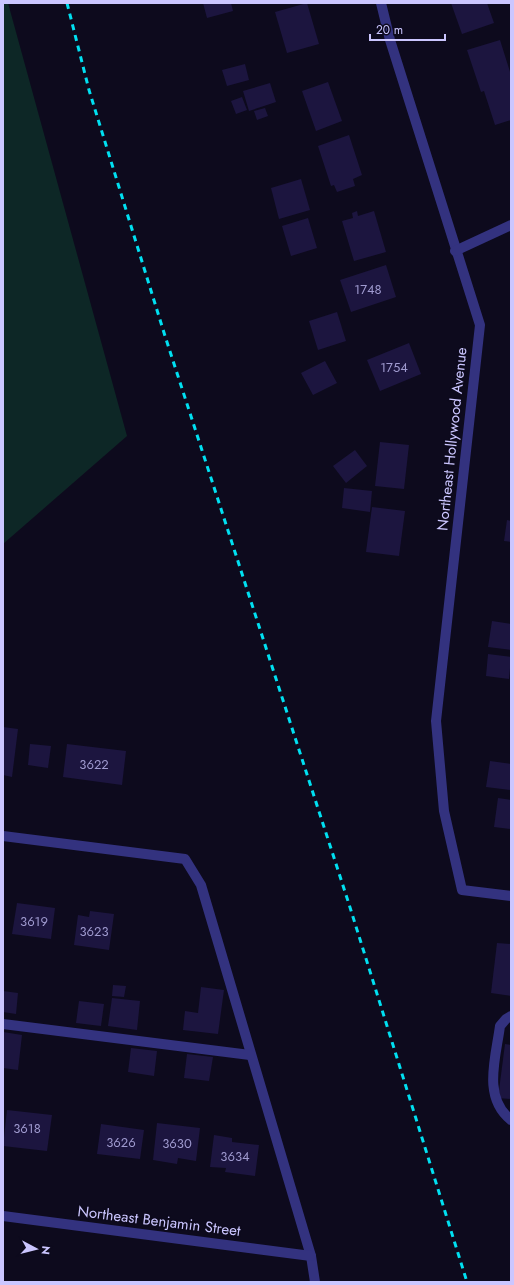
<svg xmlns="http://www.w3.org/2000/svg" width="514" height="1285" viewBox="0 0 514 1285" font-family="Jost,sans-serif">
  <rect width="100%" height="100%" fill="#0d0a1d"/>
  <!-- green -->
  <path fill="#0d2726" d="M3 3H8L127 436 3 544Z"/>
  <!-- building -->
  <g fill="#1c153f">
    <path d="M203 3H231L233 11 207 18Z"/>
    <path d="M307 3 319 44 287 53 275 12Z"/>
    <path d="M451 3H487L494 23 462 34Z"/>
    <path d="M500 40 511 75V120L495 125 484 91 481 92 467 50Z"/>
    <path d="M245 64 249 80 227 86 222 70Z"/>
    <path d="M328 82 342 121 316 131 302 91Z"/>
    <path d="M270 83 276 102 249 111 243 91Z"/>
    <path d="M242 97 247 110 236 114 231 101Z"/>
    <path d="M265 108 268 116 257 120 254 111Z"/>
    <path d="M349 135 362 175 353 179 355 186 337 192 334 185 331 186 318 146Z"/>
    <path d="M301 179 310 210 279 219 271 188Z"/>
    <path d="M357 211 358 216 374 211 386 252 354 261 342 221 353 218 352 213Z"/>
    <path d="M308 218 317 248 291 256 282 226Z"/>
    <path d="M386 265 396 297 351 312 340 280Z"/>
    <path d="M337 312 346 341 318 350 309 321Z"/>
    <path d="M409 343 421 374 380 391 367 360Z"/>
    <path d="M325 361 337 383 313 395 301 373Z"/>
    <path d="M380 442 409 445 404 489 375 486Z"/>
    <path d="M355 450 367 466 346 483 333 466Z"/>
    <path d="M344 488 372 491 370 512 342 508Z"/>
    <path d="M372 507 405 511 399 556 366 552Z"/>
    <path d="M507 520 511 521V542L504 541Z"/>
    <path d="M492 621 511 624V650L488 647Z"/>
    <path d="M488 654 511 657 509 679 486 676Z"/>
    <path d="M3 727 18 729 12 777 3 775Z"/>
    <path d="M30 744 51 746 48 768 28 765Z"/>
    <path d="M67 744 126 751 122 785 63 777Z"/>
    <path d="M490 761 511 764V790L486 787Z"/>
    <path d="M498 798 511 800V829L494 827Z"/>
    <path d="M17 903 55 908 51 939 12 934Z"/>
    <path d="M90 911 114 914 109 950 74 945 78 915 89 917Z"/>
    <path d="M497 943 511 944V996L491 993Z"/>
    <path d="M113 985 126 986 124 997 112 996Z"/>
    <path d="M201 987 224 990 218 1034 183 1030 185 1011 198 1013Z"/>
    <path d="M3 991 18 993 16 1014 3 1012Z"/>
    <path d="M112 998 140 1001 137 1030 108 1026Z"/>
    <path d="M79 1001 104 1004 101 1026 76 1023Z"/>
    <path d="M3 1032 22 1035 18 1070 3 1068Z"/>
    <path d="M505 1044 511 1045V1099L498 1098Z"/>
    <path d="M131 1048 157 1051 154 1076 128 1072Z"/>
    <path d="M187 1054 213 1057 209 1081 184 1078Z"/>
    <path d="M7 1110 52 1115 47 1151 3 1146Z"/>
    <path d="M157 1123 200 1128 196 1161 178 1158 177 1164 153 1160Z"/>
    <path d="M101 1124 144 1130 140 1159 97 1154Z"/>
    <path d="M214 1135 232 1138V1142L259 1145 255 1176 225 1172 226 1168 210 1167Z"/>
  </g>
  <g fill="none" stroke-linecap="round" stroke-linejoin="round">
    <!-- minor -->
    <g stroke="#33327f" stroke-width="10">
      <path d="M381 3 390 40 480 325 436 721 444 811 462 890 511 896"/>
      <path d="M455 251 511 225"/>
      <path d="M3 836 185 859 201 885 311 1256 315 1282"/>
      <path d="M511 1016 506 1019 500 1026C496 1057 482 1097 511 1120"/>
      <path d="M3 1024 250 1055"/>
      <path d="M3 1216 311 1256"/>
    </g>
    <!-- rail -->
    <path stroke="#00e0f1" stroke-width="3" stroke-dasharray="6 5" stroke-linecap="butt" d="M67 3 89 90 165 336 348 901 467 1282"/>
  </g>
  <g text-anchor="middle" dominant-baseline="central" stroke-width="3" stroke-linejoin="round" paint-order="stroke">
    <!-- number labels -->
    <g font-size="13" fill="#9f9acf">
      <text x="368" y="289">1748</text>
      <text x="394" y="367">1754</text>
      <text x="94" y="764">3622</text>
      <text x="34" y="921">3619</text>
      <text x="94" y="931">3623</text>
      <text x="27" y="1128">3618</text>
      <text x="121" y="1142">3626</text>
      <text x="177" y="1143">3630</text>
      <text x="235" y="1156">3634</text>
    </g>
    <!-- street labels -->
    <g font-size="15" fill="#cbc6ff" stroke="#0d0a1d">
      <text transform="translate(452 439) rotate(-84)">Northeast Hollywood Avenue</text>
      <text transform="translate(159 1221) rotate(7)">Northeast Benjamin Street</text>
    </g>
  </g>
  <!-- border -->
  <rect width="514" height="1285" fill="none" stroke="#cbc6ff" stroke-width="8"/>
  <!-- north arrow -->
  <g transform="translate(36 1249) rotate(97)" stroke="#0d0a1d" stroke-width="3" paint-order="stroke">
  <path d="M0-3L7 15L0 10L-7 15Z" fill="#cbc6ff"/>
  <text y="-6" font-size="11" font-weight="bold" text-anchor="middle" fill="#cbc6ff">N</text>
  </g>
  <!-- scale -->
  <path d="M370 34v6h75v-6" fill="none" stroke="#cbc6ff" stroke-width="2"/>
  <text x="376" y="34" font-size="12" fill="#cbc6ff" stroke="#0d0a1d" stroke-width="3" paint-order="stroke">20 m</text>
</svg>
